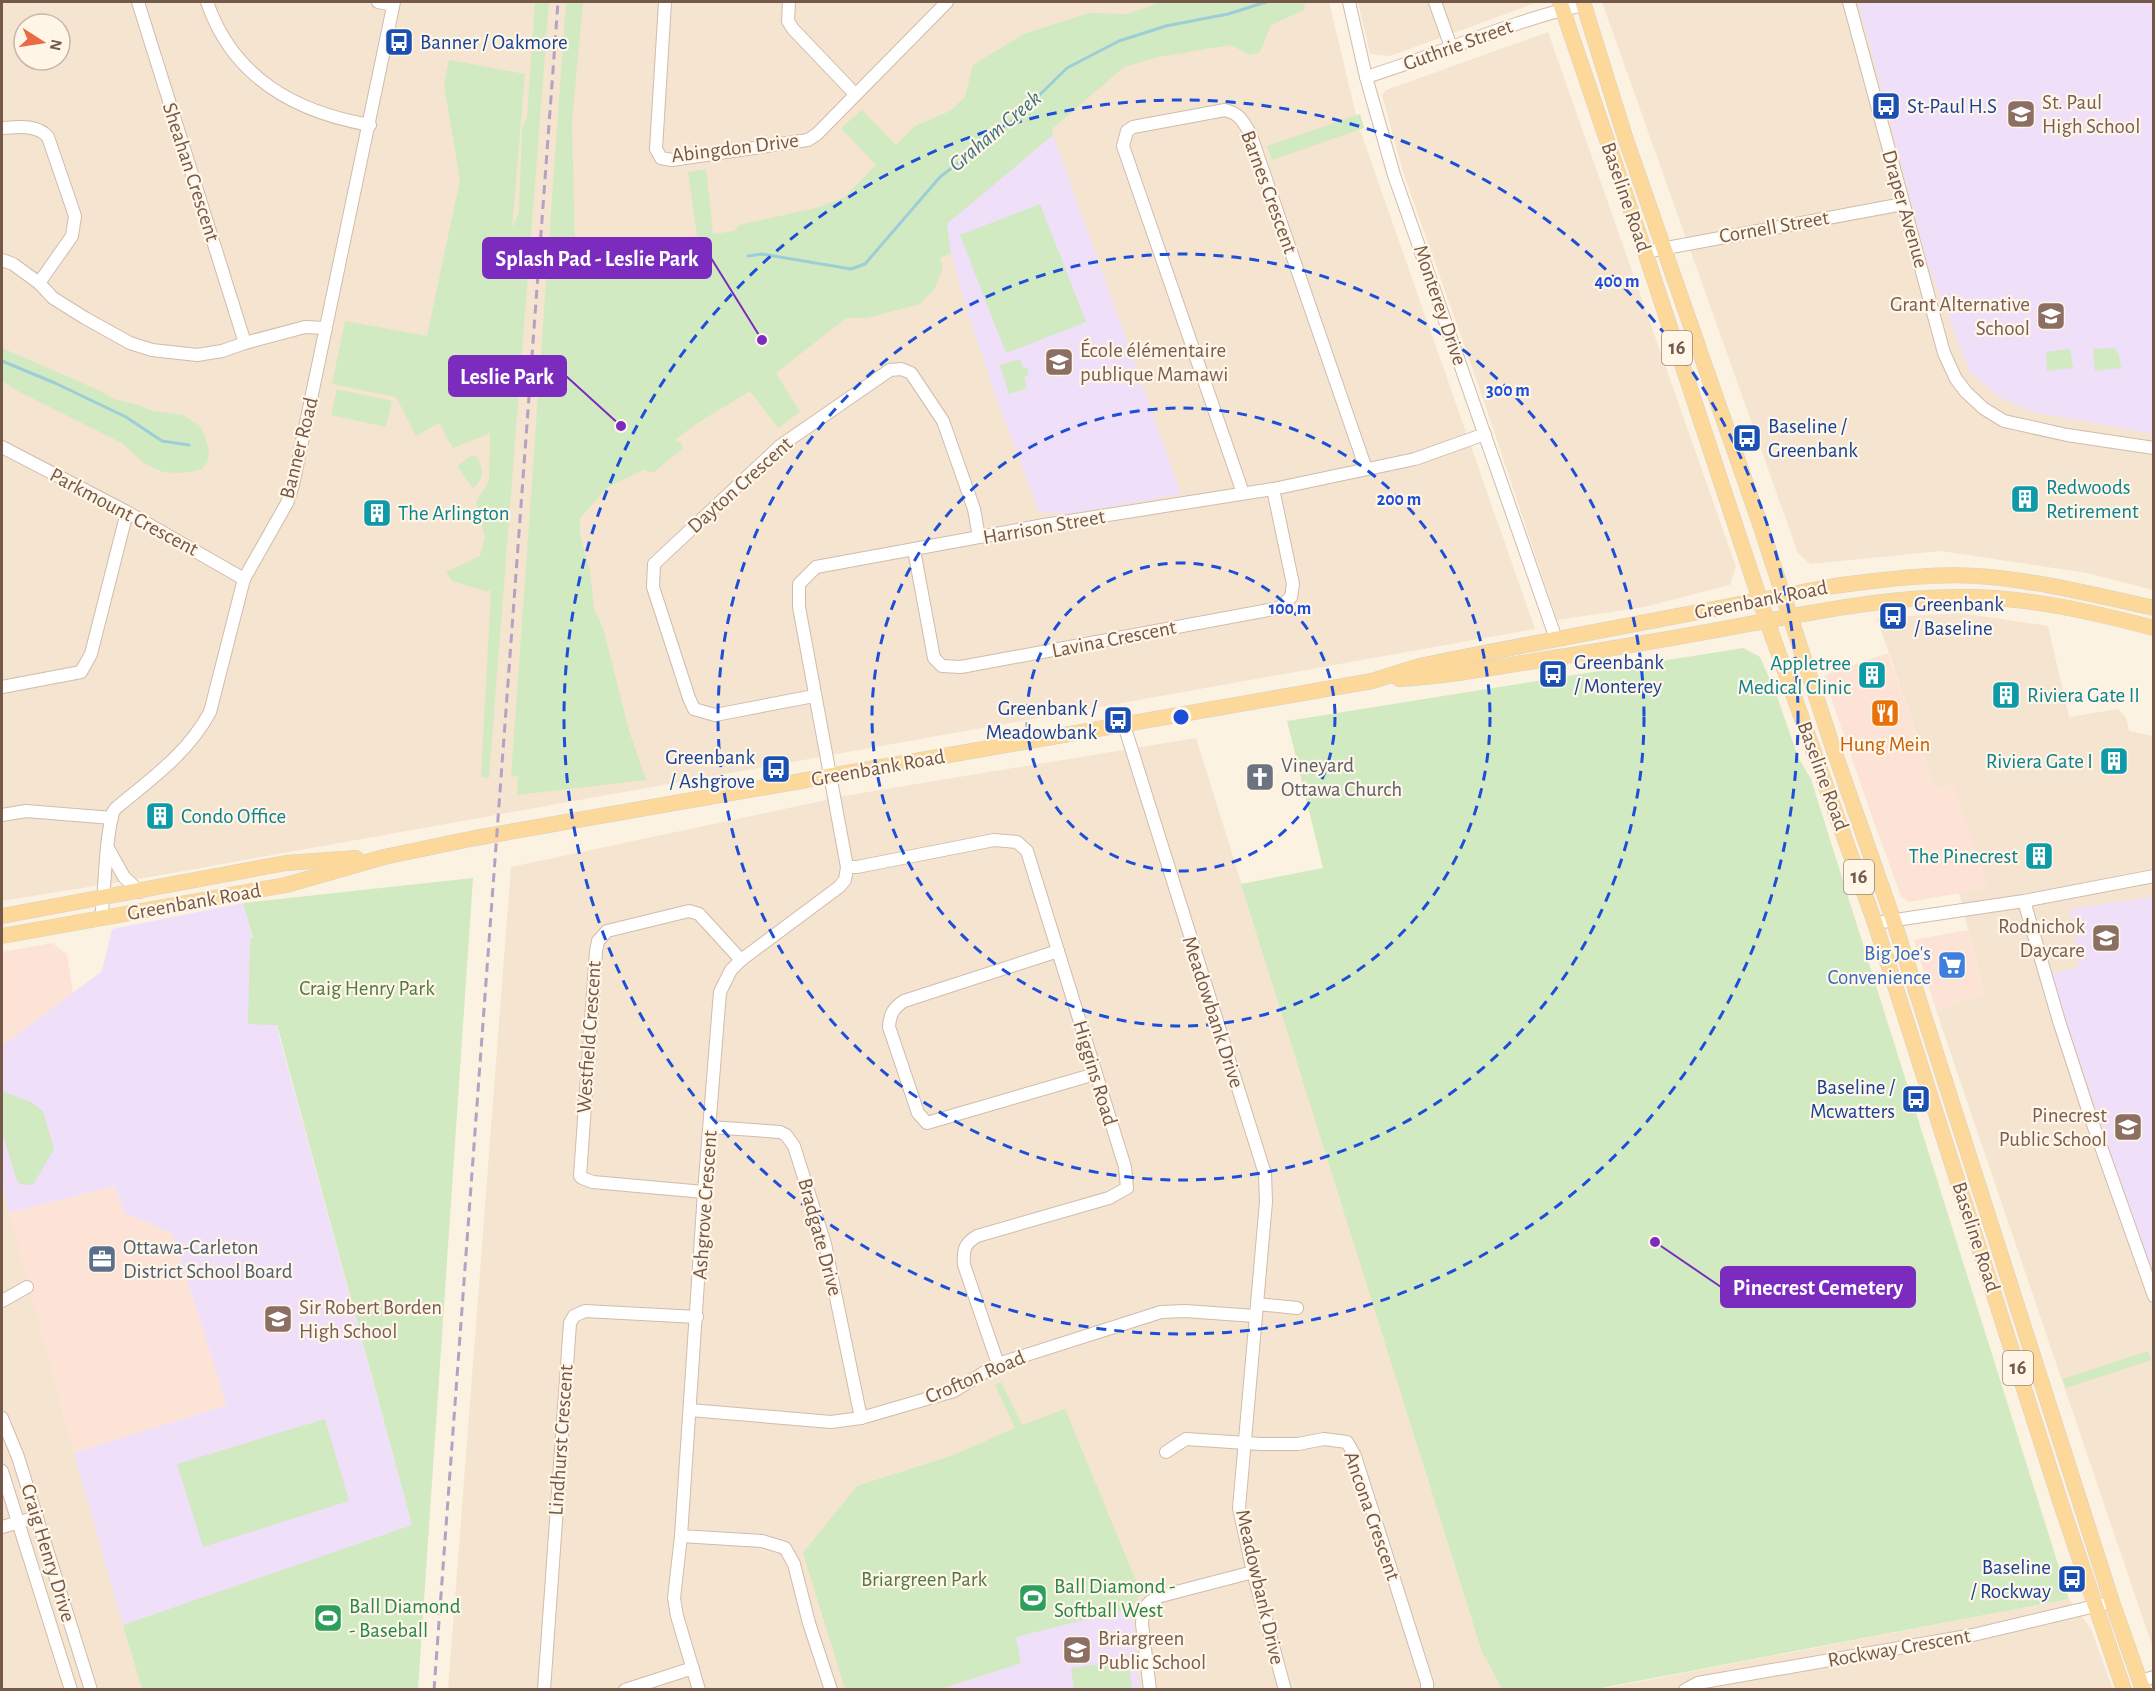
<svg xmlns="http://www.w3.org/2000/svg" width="2155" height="1691" viewBox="0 0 2155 1691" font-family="'Alegreya Sans',sans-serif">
  <rect width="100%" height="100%" fill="#fcf2e2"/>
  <!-- residential -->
  <g fill="#f4e4d0" fill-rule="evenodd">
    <path d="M2 2H1329L1359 127 1535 629 144 878 2 901ZM24 24H60V60H24Z"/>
    <path d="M1358 2H1538L1390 56 1370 54Z"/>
    <path d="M1602 2H2153V590L2087 573 1941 551 1810 564 1798 553Z"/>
    <path d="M1548 32 1736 567 1730 585 1644 607 1557 620 1486 407 1404 175 1382 95 1386 90Z"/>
    <path d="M1961 613 2048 626 2069 717 2118 709 2126 717 2129 731 2153 736V1648L1936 1010 1984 994 1959 893 1988 888 1954 785 1935 789 1877 618Z"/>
    <path d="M1196 738 1482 1652 1502 1689 448 1690 511 867 850 795Z"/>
    <path d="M2 1186 74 1453 142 1689H2Z"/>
    <path d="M2069 1599 2091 1629 2113 1689 1596 1690Z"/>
  </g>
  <!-- commercial -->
  <g fill="#fde2d6">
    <path d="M1888 653 1935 789 1955 785 1989 888 1909 902 1901 896 1870 811 1828 689 1825 675Z"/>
    <path d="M1968 930 1984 994 1936 1010 1914 940Z"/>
    <path d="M52 943 67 954 73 993 2 1046V952Z"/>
    <path d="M115 1186 124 1213 172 1233 227 1405 74 1453 9 1213Z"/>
  </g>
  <!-- education -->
  <g fill="#efdff8">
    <path d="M1858 2H2153V434L2033 412 1999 397 1970 372 1927 261Z"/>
    <path d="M1053 135 1118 316 1181 494 1068 514 1039 512 1000 408 967 311 951 253 946 224Z"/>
    <path d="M2153 897V1276L2050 974 2079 967 2070 909Z"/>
    <path d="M243 903 412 1525 330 1556 123 1625 74 1453 227 1405 172 1233 124 1213 115 1186 9 1213 2 1185V1046L102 971 112 929Z"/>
    <path d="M1132 1608 1140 1689 940 1690 1020 1663 1015 1637Z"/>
  </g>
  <!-- green -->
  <g fill="#d1eac1">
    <path d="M535 2H549L489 778 481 777 491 591H485L452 581 446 572 480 556 485 537 476 502 489 481 490 433 453 448 439 423 416 436 396 397 332 384 345 321 427 336 460 180 444 85 449 60 525 74 512 228 519 212 522 127 527 118Z"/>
    <path d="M566 2H583L572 121 575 252 641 240 645 243 697 236 688 172 706 169 713 234 735 231 739 225 816 208 845 197 876 165 841 128 862 110 896 145 915 126 950 111 965 97 973 65 1024 34 1089 13 1128 14 1161 2H1305L1304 10 1271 25 1260 52 1250 55 1231 45 1158 57 1124 67 1052 129 1053 135 947 224 951 253 940 258 943 268 935 288 920 304 867 318H846L776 373 800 412 778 428 750 391 696 424 675 440 681 442 683 448 654 472H648L645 469 608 487 580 518V535L590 572 594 609 603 628 629 731 646 780 517 795 518 776 511 777Z"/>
    <path d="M1360 114 1364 128 1272 160 1267 146Z"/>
    <path d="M1040 204 1086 322 1006 353 960 235Z"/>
    <path d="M2 348 98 390 116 400 135 404 153 411 183 415 200 426 204 434 209 451 208 461 202 469 183 473 163 472 144 463 122 443 16 390 2 380Z"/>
    <path d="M2115 348 2119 355 2121 368 2095 371 2093 349Z"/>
    <path d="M2070 349 2073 368 2047 371 2046 352Z"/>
    <path d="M1020 359 1023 368 1027 367 1029 375 1024 377 1027 388 1009 394 1000 365Z"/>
    <path d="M337 389 392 401 386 427 331 415Z"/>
    <path d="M471 456H476C484 468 485 479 473 488L457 466Z"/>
    <path d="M1743 648 1760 657 1777 696 1798 757 1811 779 2069 1599 1596 1689H1502L1482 1652 1241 884 1323 868 1287 721Z"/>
    <path d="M473 878 418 1689H142L123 1625 412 1525 277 1025 248 1024 250 939 253 938 243 903Z"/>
    <path d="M4 1092 31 1102 43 1111 54 1149 33 1185 20 1184 16 1178 2 1131V1093Z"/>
    <path d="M2148 1351 2151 1360 2066 1388 2063 1379Z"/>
    <path d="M1001 1382 1022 1425 1065 1409 1141 1593 1132 1608 1016 1637 1021 1663 940 1689H845L803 1553 857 1486 954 1455 1015 1428 995 1385Z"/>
    <path d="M325 1419 349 1501 203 1547 177 1464Z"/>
    <path d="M1128 1660 1132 1689H1074L1071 1668Z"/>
  </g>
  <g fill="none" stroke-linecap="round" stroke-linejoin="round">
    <!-- stream -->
    <g stroke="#9dced8" stroke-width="3">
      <path d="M748 256 762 254 851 269 865 264 940 177 1016 118 1067 68 1119 41 1166 26 1228 14 1266 2"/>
      <path d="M2 361 55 383 126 417 162 441 189 445"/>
    </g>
    <!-- minor casing -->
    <g stroke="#d0bcac" stroke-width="14">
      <g id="minor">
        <path d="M138 2 245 343"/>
        <path d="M207 2C233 78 295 112 370 125"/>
        <path d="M378 2 393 5"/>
        <path d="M665 2 656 149 661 158 672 160 808 140 817 134 947 2"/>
        <path d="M789 2 788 21 793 29 855 94"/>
        <path d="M1349 2 1366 77 1394 175 1556 639"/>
        <path d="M1435 2 1451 47"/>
        <path d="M1849 2 1944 353 1956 379 1966 392 1983 408 2004 421 2067 435 2154 448"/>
        <path d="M1366 77C1439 55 1509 21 1584 5"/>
        <path d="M2 128C17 127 37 124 48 137L75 216 72 236 39 283"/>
        <path d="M1645 252 1903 204"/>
        <path d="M2 260 13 264 39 283 53 298 85 318 130 343 152 350 197 355 222 351 245 343 305 327 326 328"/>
        <path d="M2 447 127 512 244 579"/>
        <path d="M1243 493 1123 146 1127 131 1133 127 1225 110C1240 114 1243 121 1250 133L1366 469"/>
        <path d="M914 550 934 658 942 666 961 667 1279 608 1291 597 1293 584 1273 489"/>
        <path d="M2 687 81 672 91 654 127 512"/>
        <path d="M814 696 715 715 694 709 689 698 653 587 654 564 780 446 890 370 901 369 911 373 943 421 974 509 979 537"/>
        <path d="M1124 725 1265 1174 1266 1202 1239 1508 1253 1572 1285 1690"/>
        <path d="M2 815 26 811 112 818"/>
        <path d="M109 850 124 877 140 892"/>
        <path d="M847 867H857L994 840 1017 842 1027 851 1125 1167 1127 1188 1109 1198 977 1236C964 1244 963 1250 964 1265L998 1364"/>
        <path d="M2024 901 2059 1021 2088 1110 2154 1296"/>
        <path d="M101 918C106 883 104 847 113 812L116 808C151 779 188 753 210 712L244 579 287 503 293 485 394 2"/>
        <path d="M1875 923 2024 901 2154 876"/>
        <path d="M1058 951 904 1001C893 1008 890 1014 889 1027L918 1113 927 1123 1095 1074"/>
        <path d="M710 1127 780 1132 786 1135 794 1146 825 1244 861 1418"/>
        <path d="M704 1192 593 1182 582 1178 580 1176 596 951 598 941 607 931 689 911 699 914 741 960"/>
        <path d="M2 1301 27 1287"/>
        <path d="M1257 1304 1297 1308"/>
        <path d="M690 1410 831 1422 861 1418 954 1391 998 1364 1161 1312 1185 1311 1255 1316"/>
        <path d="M2 1418 18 1457 91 1690"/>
        <path d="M1166 1452 1186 1439 1261 1444H1298L1324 1439 1347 1442 1355 1456 1427 1683V1690"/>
        <path d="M2 1471 71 1690"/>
        <path d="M2 1527 37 1517"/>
        <path d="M681 1536 762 1541 785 1548 794 1564 809 1623 831 1690"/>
        <path d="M2140 1681 2154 1677"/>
        <path d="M544 1690 570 1323 574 1316 585 1311 697 1317"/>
        <path d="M625 1690 693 1668"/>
        <path d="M699 1690 677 1616 674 1598 681 1536 704 1192 720 992 731 970 741 960 839 887 845 880 847 867 799 607V584L816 567 1044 525 1273 489 1415 459 1485 434"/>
        <path d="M1150 1690 1142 1624 1143 1609 1151 1601 1161 1596 1253 1572"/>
        <path d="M1685 1690 1698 1683 1973 1635 2112 1602"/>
      </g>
    </g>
    <!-- major casing -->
    <g stroke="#d8d0cc" stroke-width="16">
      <g id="major">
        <path d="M1560 2 1645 252 1767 621 1875 923 2061 1504 2124 1690"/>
        <path d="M1583 2 1625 137 1759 521 1832 745 1893 919 2112 1602 2143 1690"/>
        <path d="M1399 679C1448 676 1498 667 1547 659 1615 648 1682 637 1749 624 1820 611 1893 596 1965 597 2029 597 2092 612 2154 628"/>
        <path d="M2 916 286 863 356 858"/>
        <path d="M2 936 286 885 384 857 475 838 1372 681 1420 666 1453 659 1834 586C1881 580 1929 573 1977 576 2037 580 2095 595 2154 608"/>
      </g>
    </g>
    <!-- minor -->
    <use href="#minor" stroke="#fff" stroke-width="12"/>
    <!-- major -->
    <use href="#major" stroke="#fcd89a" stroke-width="15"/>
    <!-- rail -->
    <path stroke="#b5a1c5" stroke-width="3" stroke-dasharray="9 6" stroke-linecap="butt" d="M434 1690 558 2"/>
  </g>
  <!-- distance rings -->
  <g fill="none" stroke="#1d4ed8" stroke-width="3" stroke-dasharray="10 8">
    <circle cx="1181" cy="717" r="154"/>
    <circle cx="1181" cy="717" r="309"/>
    <circle cx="1181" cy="717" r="463"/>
    <circle cx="1181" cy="717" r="617"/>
  </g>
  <!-- icons -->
  <defs>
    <g id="bus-square" transform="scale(1.5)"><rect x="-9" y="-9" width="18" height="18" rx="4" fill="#1a4fb4" stroke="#fff6e8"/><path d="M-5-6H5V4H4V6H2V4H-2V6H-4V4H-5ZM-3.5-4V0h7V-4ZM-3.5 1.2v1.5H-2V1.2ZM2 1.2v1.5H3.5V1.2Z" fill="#fff"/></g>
    <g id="school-square" transform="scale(1.5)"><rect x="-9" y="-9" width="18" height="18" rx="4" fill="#8d6e63" stroke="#fff6e8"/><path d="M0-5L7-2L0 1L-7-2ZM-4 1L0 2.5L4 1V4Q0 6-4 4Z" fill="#fff"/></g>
    <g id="building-square" transform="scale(1.5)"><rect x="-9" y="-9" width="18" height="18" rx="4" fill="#0f9aa8" stroke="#fff6e8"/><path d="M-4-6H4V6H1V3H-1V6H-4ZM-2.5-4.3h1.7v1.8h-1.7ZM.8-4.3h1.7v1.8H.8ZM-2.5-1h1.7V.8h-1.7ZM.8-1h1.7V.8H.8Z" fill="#fff"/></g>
    <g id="restaurant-square" transform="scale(1.5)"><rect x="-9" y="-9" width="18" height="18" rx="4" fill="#e8710a" stroke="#fff6e8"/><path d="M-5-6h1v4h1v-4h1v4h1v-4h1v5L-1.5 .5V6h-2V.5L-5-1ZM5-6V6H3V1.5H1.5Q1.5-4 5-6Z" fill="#fff"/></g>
    <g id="church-square" transform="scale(1.5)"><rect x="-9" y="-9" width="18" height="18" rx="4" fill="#6b7280" stroke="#fff6e8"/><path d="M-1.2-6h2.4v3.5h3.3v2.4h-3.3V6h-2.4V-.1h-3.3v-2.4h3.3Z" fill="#fff"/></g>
    <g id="supermarket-square" transform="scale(1.5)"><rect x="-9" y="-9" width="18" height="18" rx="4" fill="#3f7fe0" stroke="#fff6e8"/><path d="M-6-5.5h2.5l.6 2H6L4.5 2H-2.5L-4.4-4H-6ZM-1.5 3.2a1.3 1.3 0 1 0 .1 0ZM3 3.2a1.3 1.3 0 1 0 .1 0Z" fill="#fff"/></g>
    <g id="office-square" transform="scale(1.5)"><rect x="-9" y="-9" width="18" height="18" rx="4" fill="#5c6f8a" stroke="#fff6e8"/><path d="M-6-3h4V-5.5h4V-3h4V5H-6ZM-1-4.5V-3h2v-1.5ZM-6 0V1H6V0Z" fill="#fff"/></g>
    <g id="stadium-square" transform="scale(1.5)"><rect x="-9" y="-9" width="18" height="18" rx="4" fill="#2e9e5b" stroke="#fff6e8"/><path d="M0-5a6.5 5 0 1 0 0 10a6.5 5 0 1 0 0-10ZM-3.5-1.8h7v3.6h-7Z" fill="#fff"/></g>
  </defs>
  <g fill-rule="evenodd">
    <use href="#bus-square" x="399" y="42"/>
    <use href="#bus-square" x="1886" y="106"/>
    <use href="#school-square" x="2021" y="114"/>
    <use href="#school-square" x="2051" y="316"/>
    <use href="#school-square" x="1059" y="362"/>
    <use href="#bus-square" x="1747" y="438"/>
    <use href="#building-square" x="2025" y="499"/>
    <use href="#building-square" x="377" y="513"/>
    <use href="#bus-square" x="1893" y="616"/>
    <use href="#bus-square" x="1553" y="674"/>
    <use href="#building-square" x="1872" y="675"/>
    <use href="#building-square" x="2006" y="695"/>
    <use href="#restaurant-square" x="1885" y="713"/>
    <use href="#bus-square" x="1118" y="720"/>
    <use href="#building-square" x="2114" y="761"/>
    <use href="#bus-square" x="776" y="769"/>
    <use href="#church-square" x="1260" y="777"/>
    <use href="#building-square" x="160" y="816"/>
    <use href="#building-square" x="2039" y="856"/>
    <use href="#school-square" x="2106" y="938"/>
    <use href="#supermarket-square" x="1952" y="965"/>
    <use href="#bus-square" x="1916" y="1099"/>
    <use href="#school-square" x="2128" y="1127"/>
    <use href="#office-square" x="102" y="1259"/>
    <use href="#school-square" x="278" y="1319"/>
    <use href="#bus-square" x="2072" y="1579"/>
    <use href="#stadium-square" x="1033" y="1598"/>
    <use href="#stadium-square" x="328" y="1618"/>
    <use href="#school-square" x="1077" y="1650"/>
  </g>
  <g text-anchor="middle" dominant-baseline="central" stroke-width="4.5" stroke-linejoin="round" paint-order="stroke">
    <!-- shield labels -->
    <g fill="#fff6e8" stroke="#9e8778" stroke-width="1.5">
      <rect x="1662" y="331" width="30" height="34" rx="4.5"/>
      <rect x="1844" y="860" width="30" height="34" rx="4.5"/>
      <rect x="2003" y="1351" width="30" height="34" rx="4.5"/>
    </g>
    <g font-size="20" font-weight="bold" fill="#745848">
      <text x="1677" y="348">16</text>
      <text x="1859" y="877">16</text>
      <text x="2018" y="1368">16</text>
    </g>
    <!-- transit labels -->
    <g font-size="21" fill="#164399" stroke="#fff6e8" text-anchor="start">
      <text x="420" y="42">Banner / Oakmore</text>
      <text x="1907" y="106">St-Paul H.S</text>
      <text x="1768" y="426">Baseline /<tspan x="1768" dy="24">Greenbank</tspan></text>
      <text x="1914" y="604">Greenbank<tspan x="1914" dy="24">/ Baseline</tspan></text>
      <text x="1574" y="662">Greenbank<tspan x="1574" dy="24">/ Monterey</tspan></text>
      <text x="1097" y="708" text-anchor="end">Greenbank /<tspan x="1097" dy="24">Meadowbank</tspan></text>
      <text x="755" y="757" text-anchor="end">Greenbank<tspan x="755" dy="24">/ Ashgrove</tspan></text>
      <text x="1895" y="1087" text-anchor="end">Baseline /<tspan x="1895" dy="24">Mcwatters</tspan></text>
      <text x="2051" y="1567" text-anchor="end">Baseline<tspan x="2051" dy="24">/ Rockway</tspan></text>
    </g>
    <!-- street labels -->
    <g font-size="21" fill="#745848" stroke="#fff6e8">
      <text transform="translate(1458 45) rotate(-20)">Guthrie Street</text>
      <text transform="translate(735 148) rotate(-7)">Abingdon Drive</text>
      <text transform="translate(191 172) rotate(72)">Sheahan Crescent</text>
      <text transform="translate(1269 192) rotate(70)">Barnes Crescent</text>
      <text transform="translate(1626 197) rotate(71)">Baseline Road</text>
      <text transform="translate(1905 209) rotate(74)">Draper Avenue</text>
      <text transform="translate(1774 227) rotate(-10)">Cornell Street</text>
      <text transform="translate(1440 305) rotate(71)">Monterey Drive</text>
      <text transform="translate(299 448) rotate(-76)">Banner Road</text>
      <text transform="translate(740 485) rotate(-42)">Dayton Crescent</text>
      <text transform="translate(124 512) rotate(28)">Parkmount Crescent</text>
      <text transform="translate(1044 527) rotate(-10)">Harrison Street</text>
      <text transform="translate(1761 600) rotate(-11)">Greenbank Road</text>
      <text transform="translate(1114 639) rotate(-11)">Lavina Crescent</text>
      <text transform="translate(878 768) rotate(-10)">Greenbank Road</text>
      <text transform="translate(1823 776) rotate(70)">Baseline Road</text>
      <text transform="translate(194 902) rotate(-10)">Greenbank Road</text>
      <text transform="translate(1213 1012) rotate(72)">Meadowbank Drive</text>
      <text transform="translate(589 1037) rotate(-86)">Westfield Crescent</text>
      <text transform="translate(1095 1073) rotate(73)">Higgins Road</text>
      <text transform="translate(705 1205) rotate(-86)">Ashgrove Crescent</text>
      <text transform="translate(820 1237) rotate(75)">Bradgate Drive</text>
      <text transform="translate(1976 1237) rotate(72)">Baseline Road</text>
      <text transform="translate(975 1377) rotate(-23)">Crofton Road</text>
      <text transform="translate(561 1440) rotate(-86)">Lindhurst Crescent</text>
      <text transform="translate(1372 1516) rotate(71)">Ancona Crescent</text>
      <text transform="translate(48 1553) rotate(73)">Craig Henry Drive</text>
      <text transform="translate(1260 1587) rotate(77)">Meadowbank Drive</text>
      <text transform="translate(1899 1648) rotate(-10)">Rockway Crescent</text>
    </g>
    <!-- education labels -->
    <g font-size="21" fill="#785e54" stroke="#fff6e8" text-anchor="start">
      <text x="2042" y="102">St. Paul<tspan x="2042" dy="24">High School</tspan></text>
      <text x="2030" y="304" text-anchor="end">Grant Alternative<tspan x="2030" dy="24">School</tspan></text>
      <text x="1080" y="350">École élémentaire<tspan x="1080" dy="24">publique Mamawi</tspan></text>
      <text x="2085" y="926" text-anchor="end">Rodnichok<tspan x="2085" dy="24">Daycare</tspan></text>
      <text x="2107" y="1115" text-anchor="end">Pinecrest<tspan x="2107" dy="24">Public School</tspan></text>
      <text x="299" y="1307">Sir Robert Borden<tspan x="299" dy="24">High School</tspan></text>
      <text x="1098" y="1638">Briargreen<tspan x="1098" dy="24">Public School</tspan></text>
    </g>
    <!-- culture labels -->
    <g font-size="21" fill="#0d838f" stroke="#fff6e8" text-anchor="start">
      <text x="2046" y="487">Redwoods<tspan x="2046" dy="24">Retirement</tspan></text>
      <text x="398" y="513">The Arlington</text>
      <text x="1851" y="663" text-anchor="end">Appletree<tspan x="1851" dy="24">Medical Clinic</tspan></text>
      <text x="2027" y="695">Riviera Gate II</text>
      <text x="2093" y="761" text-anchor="end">Riviera Gate I</text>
      <text x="181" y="816">Condo Office</text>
      <text x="2018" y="856" text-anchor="end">The Pinecrest</text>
    </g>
    <!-- food labels -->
    <g font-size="21" fill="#c56008" stroke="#fff6e8">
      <text x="1885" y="744">Hung Mein</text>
    </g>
    <!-- worship labels -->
    <g font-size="21" fill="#5b616d" stroke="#fff6e8" text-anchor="start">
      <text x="1281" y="765">Vineyard<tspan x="1281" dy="24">Ottawa Church</tspan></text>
    </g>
    <!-- shop labels -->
    <g font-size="21" fill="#366cbe" stroke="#fff6e8" text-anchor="end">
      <text x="1931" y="953">Big Joe's<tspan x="1931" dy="24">Convenience</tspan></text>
    </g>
    <!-- park labels -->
    <g font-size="21" fill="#517a41" stroke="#fff6e8">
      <text x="367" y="988">Craig Henry Park</text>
      <text x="924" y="1579">Briargreen Park</text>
    </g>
    <!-- service labels -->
    <g font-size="21" fill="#4e5e75" stroke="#fff6e8" text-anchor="start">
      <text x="123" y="1247">Ottawa-Carleton<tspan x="123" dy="24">District School Board</tspan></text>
    </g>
    <!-- leisure labels -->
    <g font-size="21" fill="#27864d" stroke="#fff6e8" text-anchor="start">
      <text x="1054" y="1586">Ball Diamond -<tspan x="1054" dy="24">Softball West</tspan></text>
      <text x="349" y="1606">Ball Diamond<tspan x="349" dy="24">- Baseball</tspan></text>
    </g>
    <!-- water labels -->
    <g font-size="22" font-style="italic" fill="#3f7681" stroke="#fff6e8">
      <text transform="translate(995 131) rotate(-40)">Graham Creek</text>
    </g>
  </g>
  <circle cx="1181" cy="717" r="9" fill="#1d4ed8" stroke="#fff6e8" stroke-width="3"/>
  <g font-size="18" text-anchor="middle" font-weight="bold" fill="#1d4ed8" stroke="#fff6e8" stroke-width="4.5" stroke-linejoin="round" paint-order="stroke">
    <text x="1617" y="287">400 m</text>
    <text x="1508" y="396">300 m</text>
    <text x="1399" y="505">200 m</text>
    <text x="1290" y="614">100 m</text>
  </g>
  <!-- callouts -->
  <path fill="none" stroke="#7b2cbf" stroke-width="2" d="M762 340L711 258M621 426L566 376M1655 1242L1721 1287"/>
  <g fill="#7b2cbf" stroke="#fff6e8" stroke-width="2">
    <circle cx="762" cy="340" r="6"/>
    <circle cx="621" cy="426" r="6"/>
    <circle cx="1655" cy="1242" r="6"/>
  </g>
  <g fill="#7b2cbf" stroke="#7b2cbf" stroke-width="2">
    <rect x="483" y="238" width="228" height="40" rx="6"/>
    <rect x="449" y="356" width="117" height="40" rx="6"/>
    <rect x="1721" y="1267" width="194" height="40" rx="6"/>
  </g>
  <g font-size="22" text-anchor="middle" font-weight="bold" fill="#fff">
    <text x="597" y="266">Splash Pad - Leslie Park</text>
    <text x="507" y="384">Leslie Park</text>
    <text x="1818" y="1295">Pinecrest Cemetery</text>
  </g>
  <!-- border -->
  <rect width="2155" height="1691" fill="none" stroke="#745848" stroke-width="6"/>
  <!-- north arrow -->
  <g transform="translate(42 42) rotate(102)"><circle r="28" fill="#fff6e8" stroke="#c7b7a8" stroke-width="1.5"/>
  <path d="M0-4.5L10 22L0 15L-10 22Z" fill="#e86b46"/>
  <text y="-9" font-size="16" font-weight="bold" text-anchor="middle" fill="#745848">N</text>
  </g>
</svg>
